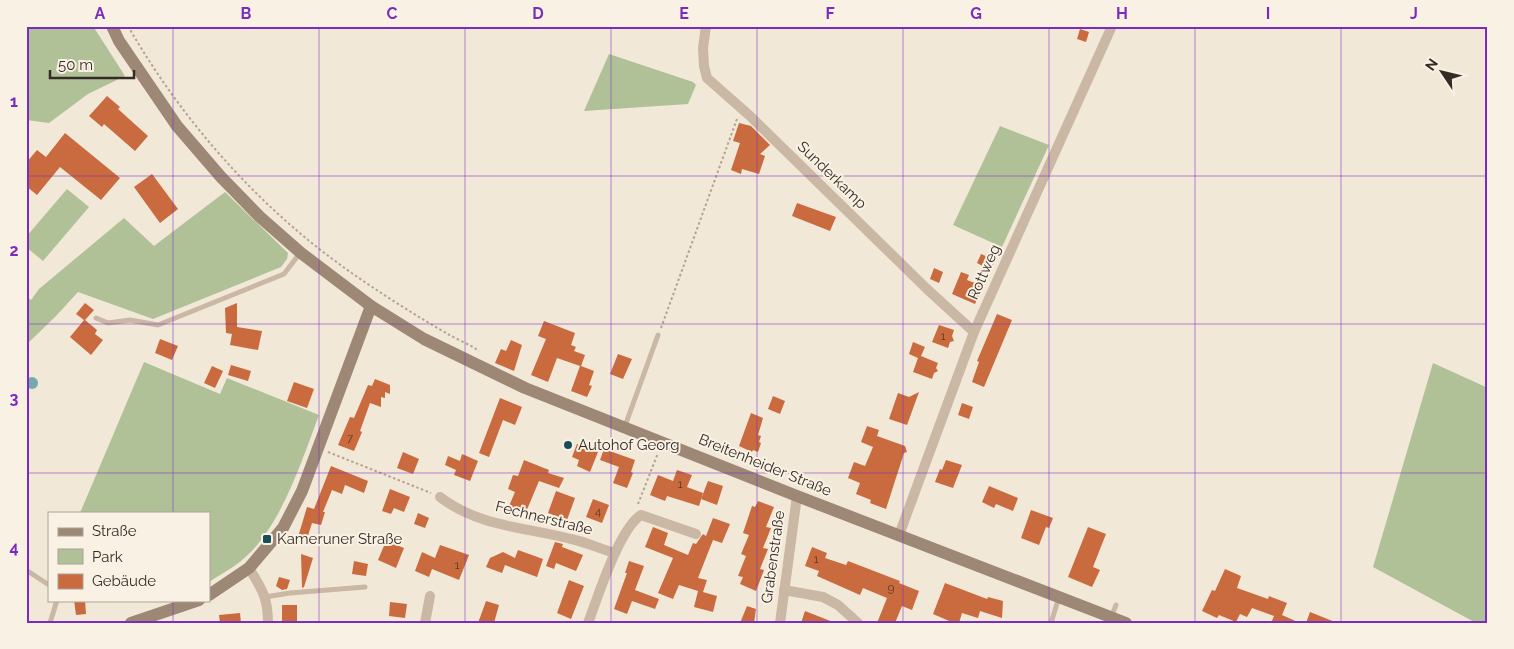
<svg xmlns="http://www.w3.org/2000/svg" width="1514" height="649" viewBox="0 0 1514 649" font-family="Raleway,sans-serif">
  <rect width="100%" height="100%" fill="#f2e8d8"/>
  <!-- green -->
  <g fill="#b0c198">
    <path d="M26 26H93L125 76 88 94 49 123 26 120Z"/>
    <path d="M609 54 693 82 696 85 688 104 584 111Z"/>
    <path d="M1000 126 1049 145 1002 247 953 225Z"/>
    <path d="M67 189 89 207 43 261 26 247V237Z"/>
    <path d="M225 192 288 253 287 259 281 267 153 319 78 292 55 317 26 345V296L31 300 39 289 124 218 154 246Z"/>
    <path d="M144 362 220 394 227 378 319 415C302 460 280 530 241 561 231 569 219 575 209 582V513H80Z"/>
    <path d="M1433 363 1488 388V623H1476L1373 567Z"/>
  </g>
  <!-- water -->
  <circle fill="#76a8af" cx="32" cy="383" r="6"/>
  <!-- building -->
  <g fill="#c96b3e">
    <path d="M1080 29 1089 32 1086 42 1077 39Z"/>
    <path d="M107 96 120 107 118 109 148 136 135 151 104 124 102 127 89 116Z"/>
    <path d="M739 123 751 126 770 145 760 154 765 156 759 174 742 169 741 174 731 170 740 143 733 141Z"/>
    <path d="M65 133 120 178 101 200 60 167 37 195 26 186V163L37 150 46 157Z"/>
    <path d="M152 174 178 209 160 223 134 187Z"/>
    <path d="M797 203 836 217 830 231 792 216Z"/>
    <path d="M981 254 995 260 990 270 977 263Z"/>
    <path d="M934 268 943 272 939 283 930 279Z"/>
    <path d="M961 272 969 275 967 280 983 286 975 304 952 294Z"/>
    <path d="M85 303 94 310 85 320 97 330 95 334 103 340 91 355 70 337 84 320 76 314Z"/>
    <path d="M237 303V327L262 331 258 350 230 345 232 334 226 333 225 308Z"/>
    <path d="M997 314 1012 320 984 387 972 382 979 362 977 361Z"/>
    <path d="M544 321 575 333 571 345 576 347 574 351 585 355 581 366 594 371 589 385 592 386 587 397 571 391 580 366 557 358 548 382 531 375 546 339 538 336Z"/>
    <path d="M939 325 954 330 952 336 954 341 950 342 948 348 932 342Z"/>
    <path d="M160 339 178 346 172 360 155 353Z"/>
    <path d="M511 340 522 345 514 371 495 363 501 349 506 351Z"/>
    <path d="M913 342 925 347 921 356 938 363 936 368 938 371 934 373 932 379 913 372 918 358 909 354Z"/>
    <path d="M618 354 632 359 623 379 610 374Z"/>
    <path d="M231 365 251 371 248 381 228 375Z"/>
    <path d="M212 366 223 371 215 388 204 383Z"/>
    <path d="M375 379 390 385V394L385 392V398L381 397V407L370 403 360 431 362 432 354 451 338 445 350 417 354 418 368 385 372 386Z"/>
    <path d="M294 382 314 389 307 408 287 401Z"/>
    <path d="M919 392 907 425 889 419 898 393 909 397Z"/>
    <path d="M773 396 785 401 780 414 768 409Z"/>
    <path d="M500 398 522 407 515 425 503 420 489 457 479 453Z"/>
    <path d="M962 403 973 407 969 419 958 415Z"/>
    <path d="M751 413 763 418 758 435 761 436 759 442 761 443 758 452 753 450 752 452 739 446Z"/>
    <path d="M867 426 879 430 877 436 905 446 907 452 904 453 886 509 870 503 871 500 856 494 860 483 848 478 854 462 865 466 873 447 861 442Z"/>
    <path d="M577 444 598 452 590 472 577 466 579 460 572 457Z"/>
    <path d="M604 449 635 460 631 472 633 473 627 488 613 483 619 467 600 460Z"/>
    <path d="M403 452 419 459 413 474 397 468Z"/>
    <path d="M462 454 478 461 470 481 454 475 456 470 445 465 448 456 460 461Z"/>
    <path d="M524 460 549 470 548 473 564 478 559 488 539 481 526 512 518 509 513 513 512 507 509 506 515 492 508 489 513 475 518 476Z"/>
    <path d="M946 460 962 465 953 488 935 482 940 469 942 470Z"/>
    <path d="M331 466 368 481 364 493 345 485 342 494 332 490 323 512H325L321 525 312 523 307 539 298 537 307 507 314 509Z"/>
    <path d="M677 470 692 475 687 487 703 493 699 506 667 496 665 501 650 495 658 475 673 481Z"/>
    <path d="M708 481 723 486 717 505 701 499Z"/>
    <path d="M989 486 1018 498 1013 511 996 504 994 508 982 502Z"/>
    <path d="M390 489 410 497 404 512 394 508 391 514 382 511Z"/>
    <path d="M556 491 575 498 567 520 548 513Z"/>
    <path d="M593 499 609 505 602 523 586 517Z"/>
    <path d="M758 501 774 507 766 527 771 528 763 548 768 549 760 569 764 570 756 591 740 584 743 577 738 576 746 556 741 554 749 535 743 533 752 506 755 507Z"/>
    <path d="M1031 510 1053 518 1049 528 1046 527 1039 545 1021 538Z"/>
    <path d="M418 513 429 518 425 528 414 524Z"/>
    <path d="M713 518 730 524 722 543 713 540 698 578 707 580 703 592 717 596 713 612 694 607 698 591 679 585 673 599 658 593 673 558 645 547 653 527 668 533 664 545 688 555 693 543 696 544 703 534 706 536Z"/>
    <path d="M1088 527 1106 534 1093 567 1100 570 1092 587 1068 577Z"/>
    <path d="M386 541 404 548 396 568 378 560Z"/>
    <path d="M555 542 563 544 559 555 562 547 583 555 576 571 556 563 554 569 546 566Z"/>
    <path d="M440 545 469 555 459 580 432 569 429 577 415 571 422 552 435 558Z"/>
    <path d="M812 547 827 553 825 558 846 565 848 561 900 581 899 583 919 591 912 610 902 606 895 623H877L887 598 863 588 860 595 817 576 819 571 805 566Z"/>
    <path d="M518 550 543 559 537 577 505 565 502 573 486 567 490 558 503 552 515 558Z"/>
    <path d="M301 554 313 558 304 587 302 588Z"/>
    <path d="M354 561 368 564 366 576 352 574Z"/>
    <path d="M629 561 644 566 635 590 659 599 655 609 632 601 627 614 614 609 627 573H625Z"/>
    <path d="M1225 569 1241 576 1237 588 1268 599 1269 596 1287 603 1282 615 1300 623H1271L1274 616 1252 608 1247 617 1240 614 1236 622 1219 615 1217 618 1202 611 1212 590 1215 591Z"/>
    <path d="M279 577 290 580 287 589 282 590 276 586Z"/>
    <path d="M569 580 584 586 571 619 557 613Z"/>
    <path d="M945 583 987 599 988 597 1003 601 1002 618 980 611 978 618 962 613 959 623H954L933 614Z"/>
    <path d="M74 600H85L86 614 76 615Z"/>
    <path d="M486 601 499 605 494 623H478Z"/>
    <path d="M390 602 407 604 405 618 389 616Z"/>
    <rect x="282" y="605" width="15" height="16"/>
    <path d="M747 606 756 609 754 623H740Z"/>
    <path d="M805 611 833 622V623H801Z"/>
    <path d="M1310 612 1335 622V623H1306Z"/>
    <path d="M240 613 241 623H220L219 615Z"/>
  </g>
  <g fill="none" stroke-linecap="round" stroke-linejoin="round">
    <!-- path -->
    <g stroke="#b6a28e" stroke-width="2" stroke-dasharray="2.5 2.5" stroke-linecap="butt">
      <path d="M128 26C184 124 263 212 356 276 385 296 415 315 446 333 456 339 469 344 479 351"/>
      <path d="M661 328 737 119"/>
      <path d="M328 452 431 493"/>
      <path d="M638 504 658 453"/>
    </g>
    <!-- lane -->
    <g stroke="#cab8a4" stroke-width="5">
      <path d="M96 318 108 323 130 320 158 325 284 274 300 253"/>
      <path d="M625 426 658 335"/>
      <path d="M26 570 49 585"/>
      <path d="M265 597 290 593 365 587"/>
      <path d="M1111 618 1116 605"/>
      <path d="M50 623 57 600"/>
      <path d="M1051 623 1059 597"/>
    </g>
    <!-- street -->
    <g stroke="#cab8a4" stroke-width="10">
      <path d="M706 26 703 48 704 66 707 78 750 116 927 289 974 332"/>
      <path d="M440 497C479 527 525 527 571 539 586 542 600 549 615 553"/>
      <path d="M899 535 974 332 1112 26"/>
      <path d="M249 568C262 589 268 598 268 623"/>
      <path d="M784 590 823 597 838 605 858 623"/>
      <path d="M425 623 430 596"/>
      <path d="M588 623C598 597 619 529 641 515L696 534"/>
      <path d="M780 623 797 496"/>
    </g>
    <!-- secondary -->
    <g stroke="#9d8775" stroke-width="12">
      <path d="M112 26 119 41 177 126 221 177 260 217 301 253 371 306 424 339 525 388 797 496 1126 623"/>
      <path d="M209 595 249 568 283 528 302 491 371 306"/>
      <path d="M131 623 199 600"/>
    </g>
  </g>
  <!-- grid -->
  <path fill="none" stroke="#7b2cbf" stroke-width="1" stroke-opacity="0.55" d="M173 26V513M319 26V623M465 26V623M611 26V623M757 26V623M903 26V623M1049 26V623M1195 26V623M1341 26V623M26 176H1488M26 324H1488M26 473H1488M173 600V623"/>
  <!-- markers -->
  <g fill="#1a4e57" stroke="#f9f1e4" stroke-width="2">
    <circle cx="568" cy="445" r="5"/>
    <rect x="262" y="534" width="10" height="10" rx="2.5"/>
  </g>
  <g text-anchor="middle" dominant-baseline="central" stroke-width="4" stroke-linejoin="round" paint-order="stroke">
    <!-- number labels -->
    <g font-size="12" fill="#5a3c2c">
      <text x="943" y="336">1</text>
      <text x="350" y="438">7</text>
      <text x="680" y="484">1</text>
      <text x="598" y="511">4</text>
      <text x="816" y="559">1</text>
      <text x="457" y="565">1</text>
      <text x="891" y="588">9</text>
    </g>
    <!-- street labels -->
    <g font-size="15" fill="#352c26" stroke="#f9f1e4">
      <text transform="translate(832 175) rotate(44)">Sunderkamp</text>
      <text transform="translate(984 272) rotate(-66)">Rottweg</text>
      <text transform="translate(765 465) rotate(22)">Breitenheider Straße</text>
      <text transform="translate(544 518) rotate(14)">Fechnerstraße</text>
      <text transform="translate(773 557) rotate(-82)">Grabenstraße</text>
    </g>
    <!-- poi labels -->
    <g font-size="15" fill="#352c26" stroke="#f9f1e4" text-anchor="start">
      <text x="578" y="445">Autohof Georg</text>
      <text x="277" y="539">Kameruner Straße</text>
    </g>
  </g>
  <!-- border -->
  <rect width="1514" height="649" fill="none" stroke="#f9f1e4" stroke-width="55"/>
  <!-- legend -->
  <rect x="48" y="512" width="162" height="90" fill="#f9f1e4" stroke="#aba298"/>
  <rect x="58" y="528" width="25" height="8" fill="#9d8775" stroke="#aba298"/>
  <text x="92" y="536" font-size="15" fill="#352c26">Straße</text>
  <rect x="58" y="549" width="25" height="15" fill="#b0c198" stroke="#aba298"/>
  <text x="92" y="562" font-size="15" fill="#352c26">Park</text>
  <rect x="58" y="574" width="25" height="15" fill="#c96b3e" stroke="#aba298"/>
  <text x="92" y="586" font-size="15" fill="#352c26">Gebäude</text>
  <!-- north arrow -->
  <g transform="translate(1442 72) rotate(305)" stroke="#f9f1e4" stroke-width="4" paint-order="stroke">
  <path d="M0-4L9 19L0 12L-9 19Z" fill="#352c26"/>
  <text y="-8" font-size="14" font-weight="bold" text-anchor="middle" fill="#352c26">N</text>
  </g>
  <!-- scale -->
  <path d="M50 70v8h84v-8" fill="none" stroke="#352c26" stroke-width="2.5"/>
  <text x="58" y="70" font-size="15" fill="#352c26" stroke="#f9f1e4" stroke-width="4" paint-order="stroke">50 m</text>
  <rect x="28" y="28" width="1458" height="594" fill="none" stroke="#7b2cbf" stroke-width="2"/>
  <g font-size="16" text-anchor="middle" font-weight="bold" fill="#7b2cbf">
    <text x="100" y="19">A</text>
    <text x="246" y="19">B</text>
    <text x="392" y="19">C</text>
    <text x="538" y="19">D</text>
    <text x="684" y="19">E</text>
    <text x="830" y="19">F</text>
    <text x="976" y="19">G</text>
    <text x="1122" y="19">H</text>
    <text x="1268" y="19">I</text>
    <text x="1414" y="19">J</text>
    <text x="14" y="107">1</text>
    <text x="14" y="256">2</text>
    <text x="14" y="404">3</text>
    <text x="14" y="553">4</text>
  </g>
</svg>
